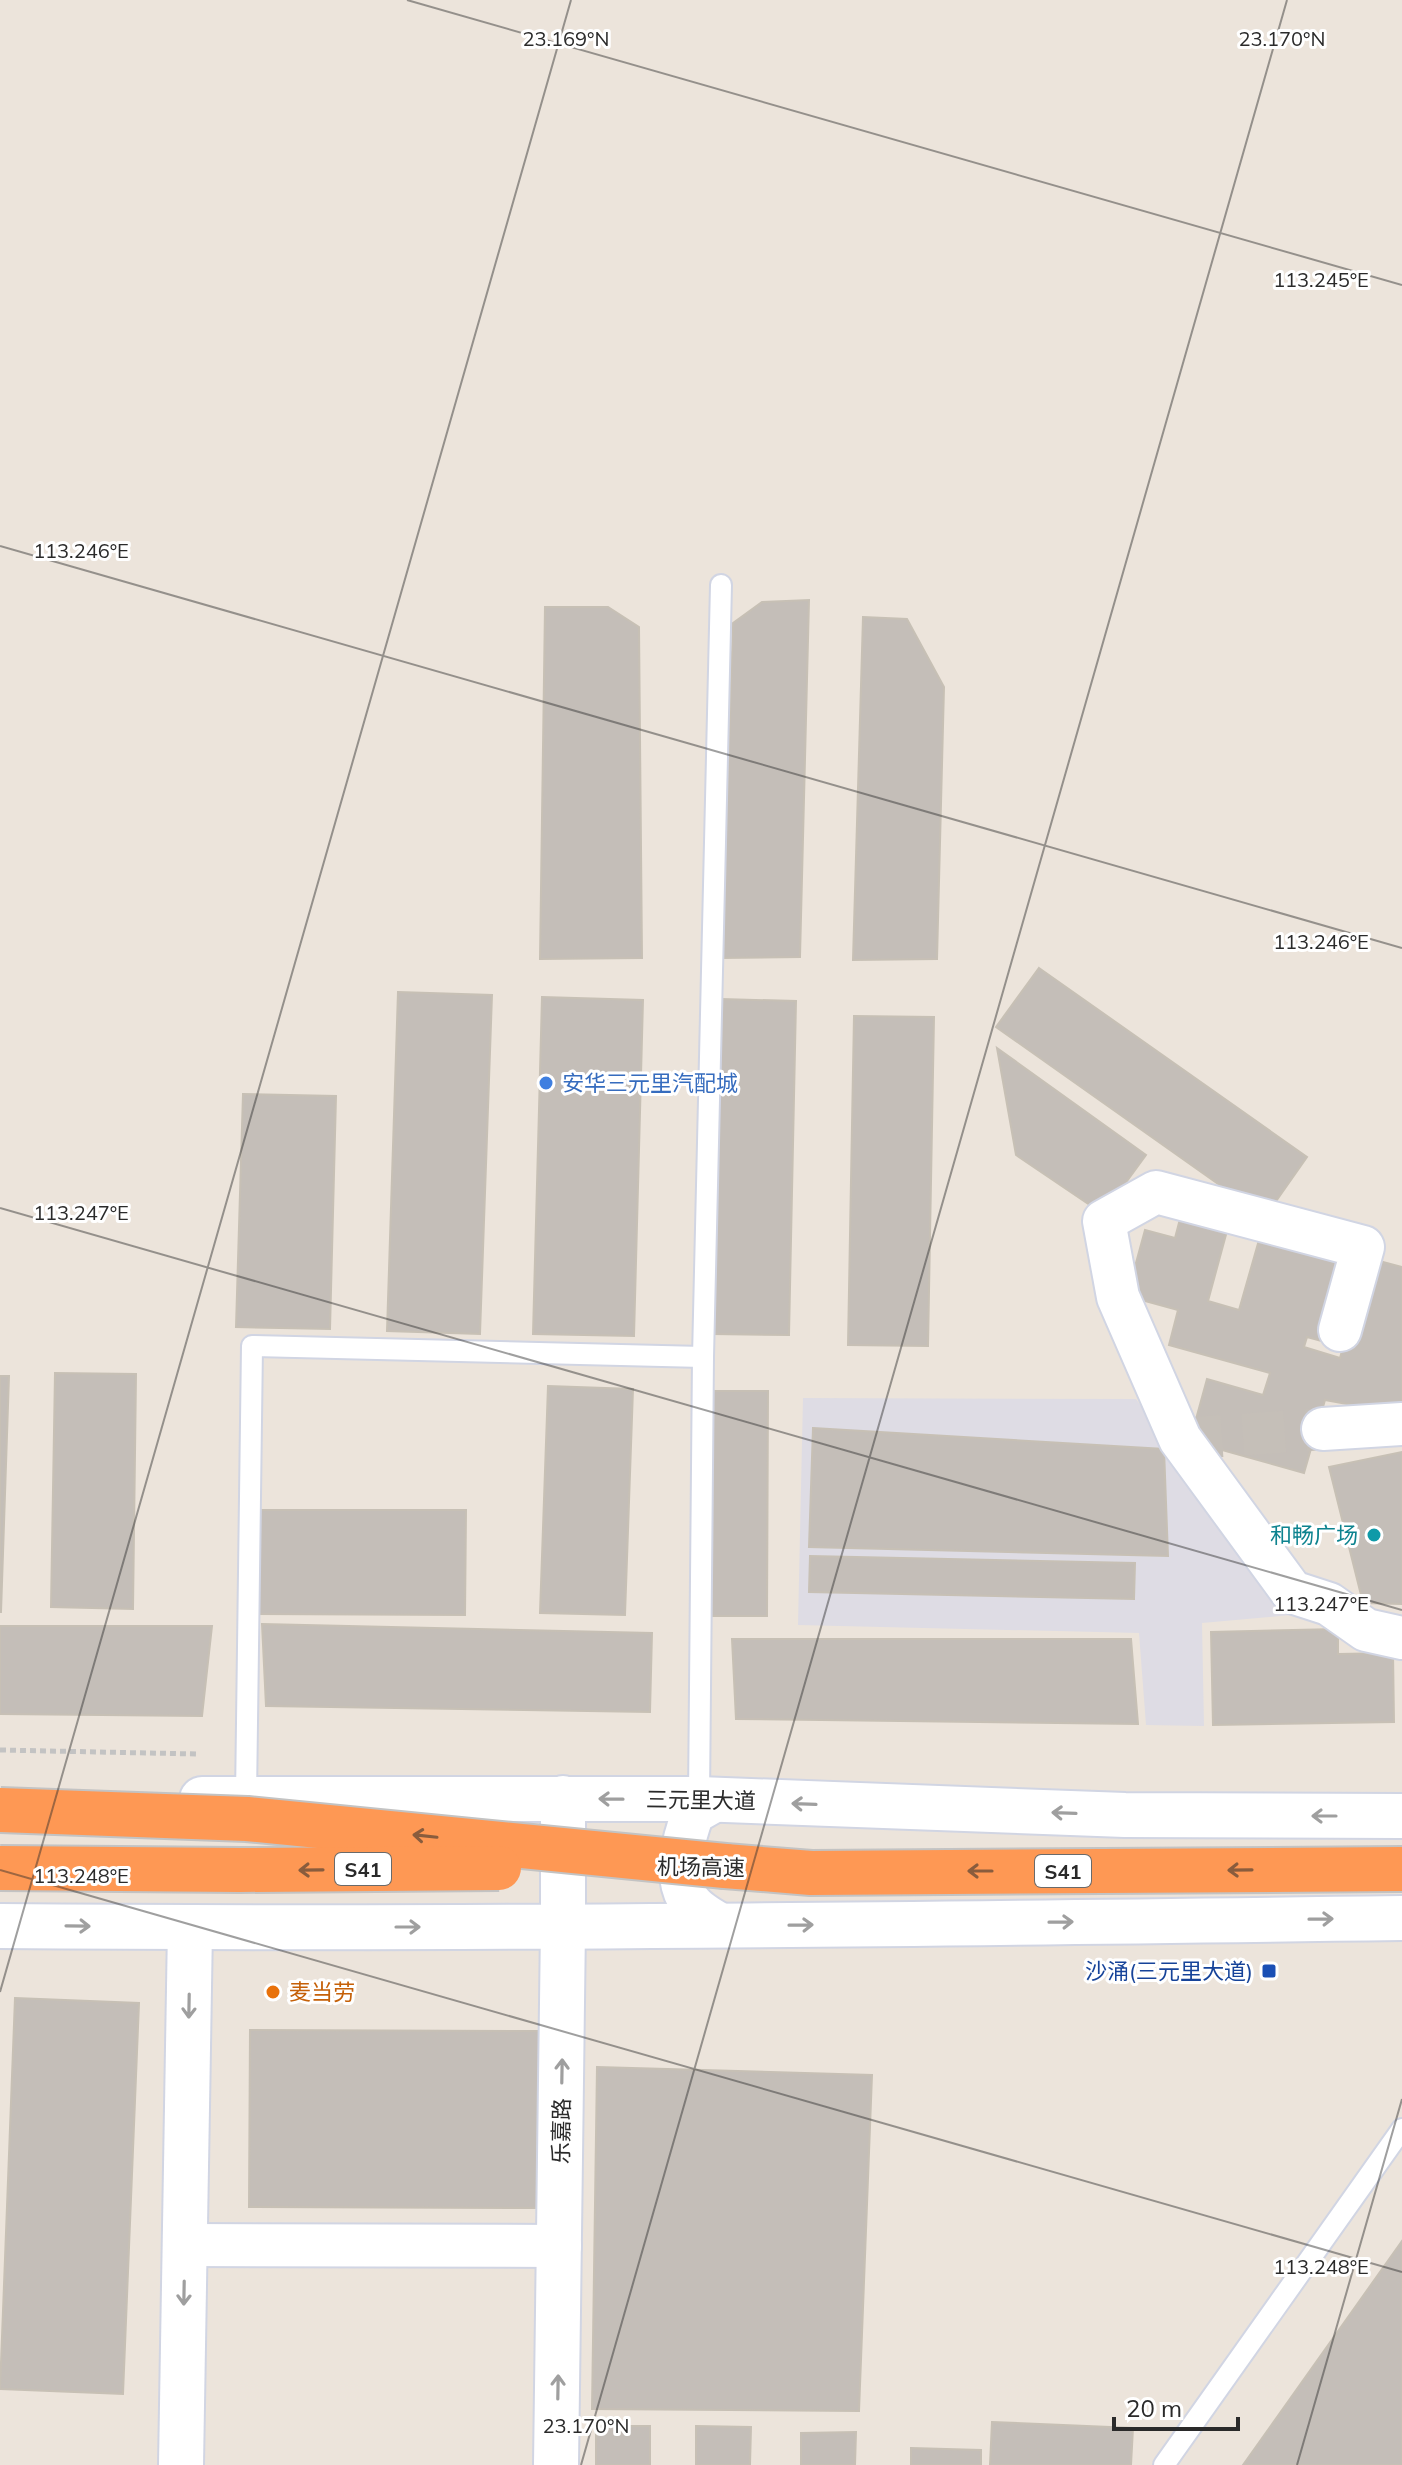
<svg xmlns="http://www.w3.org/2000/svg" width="1402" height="2465" viewBox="0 0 1402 2465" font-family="Mulish,'Noto Sans SC',sans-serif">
  <rect width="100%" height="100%" fill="#ece4db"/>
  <!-- industrial -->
  <path fill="#dedce4" d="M803 1398 1136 1399 1291 1615 1202 1623 1204 1726 1146 1725 1139 1633 798 1625Z"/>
  <!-- building -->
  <g fill="#c4beb8" stroke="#c7c0b5" stroke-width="2">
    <path d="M809 600 800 957 722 958 733 623 762 602Z"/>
    <path d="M545 607H608L639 627 642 958 540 959Z"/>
    <path d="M863 617 907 619 944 687 937 959 853 960Z"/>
    <path d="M1039 968 1307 1157 1265 1217 996 1027Z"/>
    <path d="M398 992 492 995 480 1334 387 1331Z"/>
    <path d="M542 997 643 1000 634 1336 533 1334Z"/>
    <path d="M721 999 796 1001 789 1335 713 1334Z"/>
    <path d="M854 1016 934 1017 928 1346 848 1345Z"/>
    <path d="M997 1048 1146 1155 1103 1214 1016 1155Z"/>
    <path d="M243 1094 336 1096 330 1329 236 1327Z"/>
    <path d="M1180 1219 1227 1231 1208 1301 1239 1310 1263 1226 1354 1251 1329 1343 1307 1337 1304 1347 1340 1358 1368 1258 1402 1267V1414L1325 1400 1304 1473 1190 1441 1207 1379 1263 1395 1270 1373 1169 1345 1178 1310 1127 1296 1145 1230 1175 1238Z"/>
    <path d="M55 1373 136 1374 133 1609 51 1607Z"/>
    <path d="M0 1376H9L1 1612H0Z"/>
    <path d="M548 1386 633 1389 625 1615 540 1613Z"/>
    <path d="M712 1391H768L767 1616H712Z"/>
    <path d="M813 1428 1164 1449 1168 1556 809 1547Z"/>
    <path d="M1402 1452V1604L1363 1603 1329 1467Z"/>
    <path d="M258 1510H466L465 1615 257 1614Z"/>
    <path d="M810 1556 1135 1563 1134 1599 809 1592Z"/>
    <path d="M262 1624 652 1633 650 1712 266 1706Z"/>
    <path d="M0 1626H212L202 1716 0 1714Z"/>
    <path d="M1338 1629V1654L1393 1653 1394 1722 1213 1725 1211 1632Z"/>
    <path d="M732 1639H1131L1138 1724 736 1719Z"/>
    <path d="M15 1998 139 2003 123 2394 0 2389Z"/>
    <path d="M250 2030 541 2031 540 2208 249 2207Z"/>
    <path d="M597 2067 872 2075 859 2411 592 2409Z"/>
    <path d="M1402 2241V2465H1243Z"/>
    <path d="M992 2422 1133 2428 1131 2465H990Z"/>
    <rect x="596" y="2426" width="54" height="39"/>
    <path d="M696 2426 751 2427 750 2465H696Z"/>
    <path d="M856 2432 855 2465H801V2433Z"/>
    <path d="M911 2448 981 2450V2465H911Z"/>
  </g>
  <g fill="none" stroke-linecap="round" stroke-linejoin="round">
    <!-- minor-tunnel -->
    <path stroke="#c5bfb8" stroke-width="42" stroke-dasharray="42 21" stroke-linecap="butt" d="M1180 1439 1323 1429"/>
    <!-- service casing -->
    <g stroke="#d1d5e3" stroke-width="24">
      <g id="service">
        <path d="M246 1798 252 1346 703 1357"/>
        <path d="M699 1799 703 1357 721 585"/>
        <path d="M1164 2465 1402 2129"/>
      </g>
    </g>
    <!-- minor casing -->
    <g stroke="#d1d5e3" stroke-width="46">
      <g id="minor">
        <path d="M1340 1330 1363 1247 1156 1192 1104 1221 1118 1297 1180 1439 1292 1592 1329 1604 1366 1630 1402 1638"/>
        <path d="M1323 1429 1402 1424"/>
        <path d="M716 1800 693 1813C684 1838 673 1873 688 1899 696 1912 711 1919 723 1926"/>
        <path d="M185 2245 560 2246"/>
      </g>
    </g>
    <!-- tertiary casing -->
    <g stroke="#d1d5e3" stroke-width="48">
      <g id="tertiary">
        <path d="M181 2465 190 1928"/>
        <path d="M556 2465 563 1926V1798"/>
      </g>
    </g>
    <!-- secondary casing -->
    <g stroke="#d1d5e3" stroke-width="48">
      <g id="secondary">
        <path d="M202 1799H699L1125 1815 1402 1816"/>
        <path d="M0 1926C467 1930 935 1924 1402 1918"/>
      </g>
    </g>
    <!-- motorway casing -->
    <g stroke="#c3c3c3" stroke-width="48">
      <path id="motorway" d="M725 1866 811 1873 1402 1869"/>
    </g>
    <!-- path -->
    <path stroke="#c3c3c3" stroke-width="5" stroke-dasharray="6 4" stroke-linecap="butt" d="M0 1750 197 1754"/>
    <!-- service -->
    <use href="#service" stroke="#fff" stroke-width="20"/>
    <!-- minor -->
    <use href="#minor" stroke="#fff" stroke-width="42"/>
    <!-- tertiary -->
    <use href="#tertiary" stroke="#fff" stroke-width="44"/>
    <!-- secondary -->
    <use href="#secondary" stroke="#fff" stroke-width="44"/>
    <!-- motorway -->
    <use href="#motorway" stroke="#fe9854" stroke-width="44"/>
    <!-- motorway-bridge casing -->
    <g stroke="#c3c3c3" stroke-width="48" stroke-linecap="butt">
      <g id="motorway-bridge">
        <path d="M0 1810 247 1819 725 1866"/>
        <path d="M0 1868 240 1870 499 1868"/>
      </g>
    </g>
    <!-- motorway-bridge -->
    <use href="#motorway-bridge" stroke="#fe9854" stroke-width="44"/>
  </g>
  <!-- one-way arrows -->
  <defs><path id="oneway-shaft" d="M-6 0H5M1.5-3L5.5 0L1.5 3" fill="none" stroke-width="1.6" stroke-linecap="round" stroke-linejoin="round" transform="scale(2)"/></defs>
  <g stroke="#9f9f9f">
    <use href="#oneway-shaft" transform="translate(611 1799) rotate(-179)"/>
    <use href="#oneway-shaft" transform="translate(804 1804) rotate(-178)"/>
    <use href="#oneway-shaft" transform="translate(1064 1813) rotate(-178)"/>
    <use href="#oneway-shaft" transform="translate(1324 1816) rotate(-180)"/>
    <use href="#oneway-shaft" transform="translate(1321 1919) rotate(-1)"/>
    <use href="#oneway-shaft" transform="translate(1061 1922) rotate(-1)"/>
    <use href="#oneway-shaft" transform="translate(801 1925) rotate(-1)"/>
    <use href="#oneway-shaft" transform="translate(78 1926) rotate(1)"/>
    <use href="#oneway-shaft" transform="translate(408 1927)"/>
    <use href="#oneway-shaft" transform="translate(189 2006) rotate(91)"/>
    <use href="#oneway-shaft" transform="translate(562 2071) rotate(-89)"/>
    <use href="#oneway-shaft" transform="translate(184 2293) rotate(91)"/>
    <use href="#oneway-shaft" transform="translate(558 2387) rotate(-89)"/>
  </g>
  <g stroke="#895c3d">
    <use href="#oneway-shaft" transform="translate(425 1836) rotate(-174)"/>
    <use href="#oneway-shaft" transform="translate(311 1870) rotate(179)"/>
    <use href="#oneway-shaft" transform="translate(1240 1870) rotate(179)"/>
    <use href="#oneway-shaft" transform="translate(980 1871) rotate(180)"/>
  </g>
  <!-- ticks -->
  <path fill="none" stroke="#2a2a2a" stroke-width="2" stroke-opacity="0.45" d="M407 0 1402 285M0 546 1402 948M0 1208 1402 1610M0 1870 1402 2272M0 1992 571 0M581 2465 1287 0M1297 2465 1402 2099"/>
  <!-- markers -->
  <circle fill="#3f7fe0" stroke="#fff" stroke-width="3" cx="546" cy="1083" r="8"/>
  <circle fill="#0f9aa8" stroke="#fff" stroke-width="3" cx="1374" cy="1535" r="8"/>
  <rect fill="#1a4fb4" stroke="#fff" stroke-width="3" x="1261" y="1963" width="16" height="16" rx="4"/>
  <circle fill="#e8710a" stroke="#fff" stroke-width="3" cx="273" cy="1992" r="8"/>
  <g text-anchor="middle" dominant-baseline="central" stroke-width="6" stroke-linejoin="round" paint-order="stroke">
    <!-- shield labels -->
    <g fill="#fff" stroke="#6a6a6a" stroke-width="2">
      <rect x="335" y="1853" width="56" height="32" rx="6"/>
      <rect x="1035" y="1855" width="56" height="32" rx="6"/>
    </g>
    <g font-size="20" font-weight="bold" fill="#2a2a2a">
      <text x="363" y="1869">S41</text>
      <text x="1063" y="1871">S41</text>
    </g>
    <!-- shop labels -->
    <g font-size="22" fill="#366cbe" stroke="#fff" text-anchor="start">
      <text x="562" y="1083">安华三元里汽配城</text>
    </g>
    <!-- culture labels -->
    <g font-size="22" fill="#0d838f" stroke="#fff" text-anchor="end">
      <text x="1358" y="1535">和畅广场</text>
    </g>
    <!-- street labels -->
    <g font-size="22" fill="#2a2a2a" stroke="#fff">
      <text transform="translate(701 1800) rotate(1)">三元里大道</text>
      <text transform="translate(701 1867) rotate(1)">机场高速</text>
      <text transform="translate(561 2131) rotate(-89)">乐嘉路</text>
    </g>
    <!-- transit labels -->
    <g font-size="22" fill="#164399" stroke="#fff" text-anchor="end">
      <text x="1253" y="1971">沙涌(三元里大道)</text>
    </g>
    <!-- food labels -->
    <g font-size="22" fill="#c56008" stroke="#fff" text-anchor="start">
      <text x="289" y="1992">麦当劳</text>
    </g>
  </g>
  <g font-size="20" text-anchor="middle" fill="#2a2a2a" stroke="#fff" stroke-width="6" stroke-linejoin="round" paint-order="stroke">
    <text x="566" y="46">23.169°N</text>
    <text x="1282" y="46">23.170°N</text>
    <text x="1321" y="287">113.245°E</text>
    <text x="81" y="558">113.246°E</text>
    <text x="1321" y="949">113.246°E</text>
    <text x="81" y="1220">113.247°E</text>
    <text x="1321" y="1611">113.247°E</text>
    <text x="81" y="1883">113.248°E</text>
    <text x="1321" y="2274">113.248°E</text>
    <text x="586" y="2433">23.170°N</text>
  </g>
  <!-- scale -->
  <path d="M1114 2417v12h124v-12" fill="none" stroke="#2a2a2a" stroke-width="4"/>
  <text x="1126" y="2417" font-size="24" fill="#2a2a2a" stroke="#ffffff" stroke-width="6" paint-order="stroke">20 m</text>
</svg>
